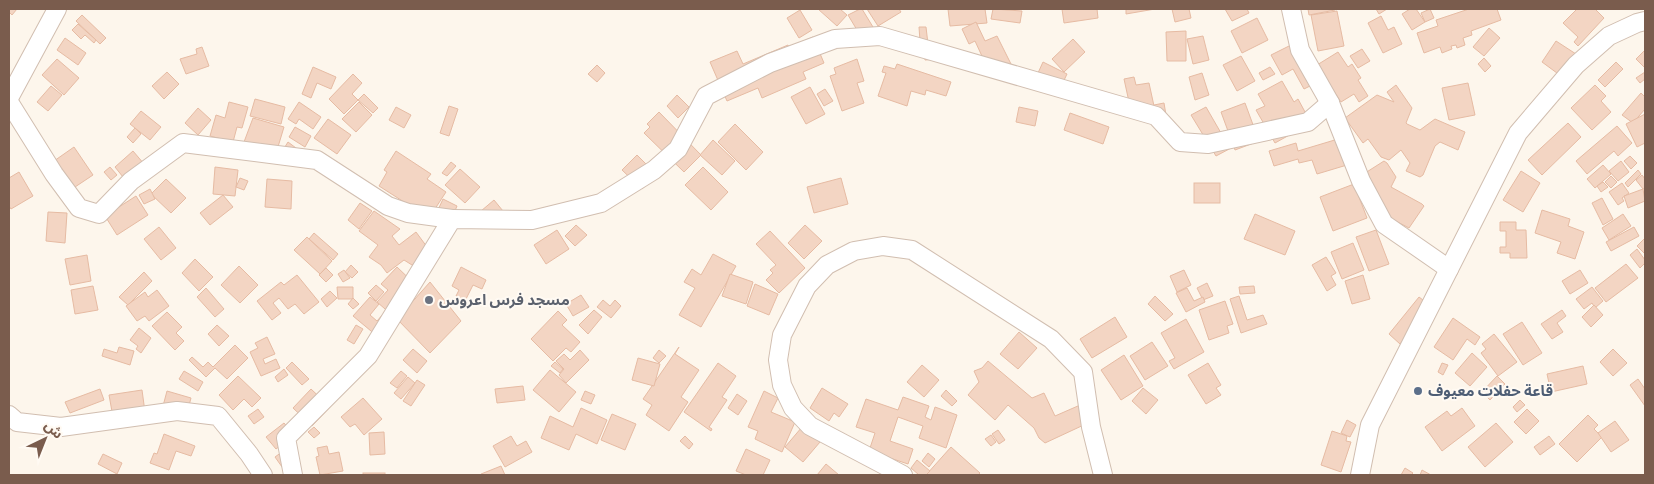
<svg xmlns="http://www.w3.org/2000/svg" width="1654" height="484" viewBox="0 0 1654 484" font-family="Signika,'Noto Sans Arabic',sans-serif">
  <rect width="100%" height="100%" fill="#fdf6ec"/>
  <!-- building -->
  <g fill="#f3d5c3" stroke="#e6bba3">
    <path d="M9 9H17L12 15 9 12Z"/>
    <path d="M818 9H840L847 15 837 26Z"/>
    <path d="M860 9H862L873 27 860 35 848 15Z"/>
    <path d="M867 9H899L901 12 878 26Z"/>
    <path d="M948 9H985L987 23 950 26Z"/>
    <path d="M993 9 1022 11 1020 23 991 19Z"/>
    <path d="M1062 9H1097L1098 18 1064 23Z"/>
    <path d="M1126 9H1155L1126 14Z"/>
    <path d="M1172 9H1189L1191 18 1175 22Z"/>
    <path d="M1225 9H1247L1249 13 1232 21Z"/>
    <path d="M1308 9H1335V10L1309 15Z"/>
    <path d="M1376 9H1387L1379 14Z"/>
    <path d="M1410 9H1416L1425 22 1412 30 1402 14Z"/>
    <path d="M1430 9 1434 18 1425 22 1421 13Z"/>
    <path d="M1469 9H1497L1501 20 1471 31 1472 35 1463 38 1465 45 1457 48 1456 45 1451 46 1452 49 1442 53 1440 47 1424 53 1417 33 1438 26 1436 20Z"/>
    <path d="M1577 9H1595L1604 18 1578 46 1574 42 1578 37 1563 23Z"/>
    <path d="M800 10 812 30 799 38 787 18Z"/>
    <path d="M1337 11 1344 46 1318 51 1311 15Z"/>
    <path d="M82 15 106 38 100 44 76 21Z"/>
    <path d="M1381 16 1388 30 1394 27 1402 44 1383 53 1368 23Z"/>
    <path d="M1257 18 1268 40 1242 53 1231 31Z"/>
    <path d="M976 22 985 41 997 36 1011 64 1000 69 987 67 975 41 969 44 962 29Z"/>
    <path d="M78 24 96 40 94 43 85 35 81 39 72 30Z"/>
    <path d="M919 27H926L928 44 938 59 925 60 923 40 920 41Z"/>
    <path d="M1489 28 1500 38 1484 56 1473 47Z"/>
    <path d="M1186 31V61H1167L1166 32Z"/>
    <path d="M1203 36 1209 60 1193 64 1187 39Z"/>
    <path d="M813 37 824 63 803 72 806 79 762 98 758 88 727 101 710 62 737 51 743 64 788 45 789 47Z"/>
    <path d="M65 38 86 53 78 65 57 50Z"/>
    <path d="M1073 39 1085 52 1064 72 1052 59Z"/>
    <path d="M1556 41 1576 54 1561 76 1542 62Z"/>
    <path d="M1293 44 1314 84 1304 89 1293 69 1282 75 1271 55Z"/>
    <path d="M202 47 209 66 186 74 180 59 197 54 196 49Z"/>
    <path d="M1362 49 1370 61 1358 68 1350 56Z"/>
    <path d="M1645 50V68L1636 59Z"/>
    <path d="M1338 52 1348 67 1352 64 1361 78 1358 80 1368 96 1359 102 1354 94 1341 102 1317 65Z"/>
    <path d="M1241 56 1255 81 1237 91 1223 65Z"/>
    <path d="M1484 58 1491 66 1485 72 1478 64Z"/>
    <path d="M57 59 79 78 64 95 42 75Z"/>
    <path d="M857 59 864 81 857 83 864 103 842 111 830 76 836 74 834 68Z"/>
    <path d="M1043 62 1067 74 1057 95 1033 84Z"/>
    <path d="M1616 62 1623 69 1605 87 1598 80Z"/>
    <path d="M897 64 951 82 946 96 926 90 925 95 911 91 907 106 878 96 886 73 882 72 884 66 895 69Z"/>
    <path d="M597 65 605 73 597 82 588 74Z"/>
    <path d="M313 67 336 77 331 89 317 83 311 98 302 94Z"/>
    <path d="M1270 67 1275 74 1263 80 1259 73Z"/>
    <path d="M167 72 179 84 164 99 152 86Z"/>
    <path d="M1645 72V79L1640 83 1636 78Z"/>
    <path d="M1202 73 1209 95 1195 100 1189 77Z"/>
    <path d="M353 74 362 83 352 94 358 100 344 114 329 99Z"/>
    <path d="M1134 77 1136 85 1149 83 1154 106 1131 111 1124 79Z"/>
    <path d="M1282 81 1294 102 1298 99 1311 123 1275 143 1256 110 1265 106 1258 94Z"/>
    <path d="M1468 83 1475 115 1449 120 1442 88Z"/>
    <path d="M1396 85 1412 108 1406 123 1407 124 1420 130 1435 119 1465 132 1458 150 1440 142 1435 146 1423 175 1420 177 1406 171 1410 163 1401 150 1389 160 1381 157 1368 139 1363 143 1345 118 1377 95 1394 102 1387 92Z"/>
    <path d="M1595 85 1606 96 1601 101 1611 112 1592 130 1571 108Z"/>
    <path d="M51 86 62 95 48 111 37 102Z"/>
    <path d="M810 87 825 114 806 124 791 97Z"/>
    <path d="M825 89 833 101 824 106 817 94Z"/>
    <path d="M1641 93 1645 97V109L1633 123 1622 115Z"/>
    <path d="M364 94 378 108 373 113 358 100Z"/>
    <path d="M677 95 689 107 678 118 667 106Z"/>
    <path d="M255 99 285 107 281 124 250 116Z"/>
    <path d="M229 102 248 107 242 128 237 127 233 142 210 136 216 115 225 118Z"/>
    <path d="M299 102 321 117 313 129 299 119 296 124 288 119Z"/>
    <path d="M359 102 372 115 356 132 342 119Z"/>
    <path d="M1164 103 1167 121 1157 123 1154 105Z"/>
    <path d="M1245 103 1259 141 1235 150 1221 112Z"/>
    <path d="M449 106 458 109 449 136 440 133Z"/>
    <path d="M396 107 411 115 404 128 389 120Z"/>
    <path d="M1019 107 1038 111 1035 126 1016 122Z"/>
    <path d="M1206 107 1221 133 1224 131 1233 147 1216 156 1191 115Z"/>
    <path d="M198 108 211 120 198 135 185 123Z"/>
    <path d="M141 111 161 127 150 140 130 124Z"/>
    <path d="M659 112 701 155 684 172 644 133 650 127 647 124Z"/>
    <path d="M1070 113 1109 127 1103 144 1064 130Z"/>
    <path d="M1645 114V143L1637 147 1626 124Z"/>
    <path d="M253 118 284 127 274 160 241 150Z"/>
    <path d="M328 119 351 135 337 154 314 138Z"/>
    <path d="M1568 123 1581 137 1542 175 1528 160Z"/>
    <path d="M735 124 763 152 746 170 718 142Z"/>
    <path d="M1617 126 1632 143 1618 156 1614 151 1587 174 1576 161Z"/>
    <path d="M295 127 311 136 305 147 289 137Z"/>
    <path d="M135 128 141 134 133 143 127 137Z"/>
    <path d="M1338 139 1347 165 1317 174 1312 160 1299 163 1298 159 1274 166 1269 151 1296 143 1298 151Z"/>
    <path d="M713 140 735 161 722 175 700 155Z"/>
    <path d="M288 142 304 154 283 150Z"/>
    <path d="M74 147 93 175 72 189 54 161Z"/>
    <path d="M133 151 150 171 131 187 115 167Z"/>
    <path d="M396 151 431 174 427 179 446 192 429 218 379 186 387 172 384 170Z"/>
    <path d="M637 155 657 175 642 189 622 170Z"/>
    <path d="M1630 156 1637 163 1631 169 1624 161Z"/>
    <path d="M1384 161 1387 163 1396 177 1391 187 1422 204 1424 206 1409 228 1392 219 1362 175Z"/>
    <path d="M1621 161 1629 172 1618 181 1609 171Z"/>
    <path d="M451 162 456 166 447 176 442 173Z"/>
    <path d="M1603 165 1611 174 1595 188 1587 179Z"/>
    <path d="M110 167 117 175 111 180 104 172Z"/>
    <path d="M215 167 238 170 235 196 213 194Z"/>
    <path d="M703 167 728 192 711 210 685 185Z"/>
    <path d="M460 169 480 187 465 203 445 185Z"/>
    <path d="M1638 170 1641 174 1628 187 1625 183Z"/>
    <path d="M1521 171 1540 183 1523 212 1503 200Z"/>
    <path d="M19 172 33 196 11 209 9 206V178Z"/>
    <path d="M1642 175 1645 179V188L1643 189 1636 180Z"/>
    <path d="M1611 176 1617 182 1611 188 1605 182Z"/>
    <path d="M240 178 248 181 244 190 236 187Z"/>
    <path d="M841 178 848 204 814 213 807 187Z"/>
    <path d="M166 179 186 198 171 213 151 194Z"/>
    <path d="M267 179 292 181 291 209 265 207Z"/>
    <path d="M1603 182 1608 187 1601 192 1597 186Z"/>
    <rect x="1194" y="183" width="26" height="20"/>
    <path d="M1622 183 1629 193 1622 198 1624 201 1618 205 1609 192Z"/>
    <path d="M1354 184 1367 218 1333 231 1320 197Z"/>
    <path d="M150 189 155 199 144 204 139 195Z"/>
    <path d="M1643 189 1645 201 1628 208 1624 196Z"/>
    <path d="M223 195 233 207 210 225 200 213Z"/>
    <path d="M136 196 148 215 117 235 105 216Z"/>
    <path d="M1602 198 1613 219 1603 225 1592 203Z"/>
    <path d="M443 199 457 206 452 218 437 212Z"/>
    <path d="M494 200 503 211 490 222 481 211Z"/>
    <path d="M360 203 372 211 359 229 348 220Z"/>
    <path d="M1542 210 1570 219 1568 226 1584 232 1575 259 1557 253 1561 242 1535 233Z"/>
    <path d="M374 211 400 229 392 236 399 245 416 232 430 251 412 265 404 260 387 273 381 265 369 257 378 245 359 231Z"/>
    <path d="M48 212 67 213 65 243 46 241Z"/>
    <path d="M1255 214 1295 231 1285 255 1244 239Z"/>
    <path d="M1623 214 1631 226 1609 240 1602 228Z"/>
    <path d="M1500 222H1516V230H1526L1527 258H1510V253H1500V247H1506V231H1500Z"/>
    <path d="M576 225 587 235 575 246 565 236Z"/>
    <path d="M805 225 822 241 804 259 788 243Z"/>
    <path d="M159 227 176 248 161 260 144 239Z"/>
    <path d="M1634 227 1639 236 1611 251 1606 242Z"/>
    <path d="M557 230 569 249 546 264 534 245Z"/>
    <path d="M1376 230 1389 264 1369 271 1356 237Z"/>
    <path d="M770 231 805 268 779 293 766 280 773 273 770 270 776 265 756 244Z"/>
    <path d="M314 233 338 254 333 260 309 239Z"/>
    <path d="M307 237 332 261 320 274 294 250Z"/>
    <path d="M1644 239 1645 241V251L1644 253 1637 246Z"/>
    <path d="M1353 243 1364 270 1342 279 1331 252Z"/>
    <path d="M1637 249 1645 260V263L1640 268 1630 255Z"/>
    <path d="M713 254 736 266 701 327 679 315 695 288 684 282 692 269 701 275Z"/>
    <path d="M87 255 91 281 70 285 65 259Z"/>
    <path d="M1326 257 1336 273 1331 276 1336 285 1327 291 1312 265Z"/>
    <path d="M195 259 213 277 199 291 182 273Z"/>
    <path d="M1626 264 1638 278 1606 302 1595 288Z"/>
    <path d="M351 265 358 272 352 278 345 272Z"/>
    <path d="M239 266 258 285 240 303 221 285Z"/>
    <path d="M397 267 420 289 413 296 417 300 410 307 405 302 392 315 377 302 388 290 381 284Z"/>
    <path d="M461 267 486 280 482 289 473 285 465 301 456 296 459 290 452 286Z"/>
    <path d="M326 268 333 275 326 282 319 275Z"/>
    <path d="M344 270 350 278 343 282 338 274Z"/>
    <path d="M1184 270 1191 285 1177 292 1170 276Z"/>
    <path d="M1580 270 1588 283 1570 294 1562 281Z"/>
    <path d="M144 272 152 281 128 305 119 297Z"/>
    <path d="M730 274 753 282 746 304 722 296Z"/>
    <path d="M297 275 319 302 304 314 295 304 288 309 279 298 273 303 281 313 272 320 257 301 281 282 284 285Z"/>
    <path d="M1363 275 1370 299 1352 304 1345 281Z"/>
    <path d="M430 282 461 321 430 353 397 319Z"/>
    <path d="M1207 283 1213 296 1203 300 1197 288Z"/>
    <path d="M755 284 778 294 769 315 747 306Z"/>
    <path d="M376 285 384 292 376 301 368 293Z"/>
    <path d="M93 286 98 310 75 314 71 290Z"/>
    <path d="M1254 286 1255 293 1240 294 1239 287Z"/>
    <path d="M337 287H353V299H338Z"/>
    <path d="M1592 287 1603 301 1595 308 1592 303 1584 309 1576 299Z"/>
    <path d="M206 288 224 309 215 317 197 297Z"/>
    <path d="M1187 288 1194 301 1203 297 1205 302 1186 312 1176 293Z"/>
    <path d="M157 290 169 306 149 321 145 316 137 321 126 306 145 292 148 297Z"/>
    <path d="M330 291 337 298 327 307 321 299Z"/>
    <path d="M581 295 589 307 573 316 566 304Z"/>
    <path d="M1155 296 1173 314 1165 321 1148 304Z"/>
    <path d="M1239 296 1247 320 1263 315 1267 324 1241 333 1230 299Z"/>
    <path d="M370 297 379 304 370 315 377 321 384 313 391 318 383 341 353 316Z"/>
    <path d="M1419 297 1431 306 1400 344 1389 334Z"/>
    <path d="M353 298 359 304 353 309 348 304Z"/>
    <path d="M603 300 610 306 615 300 621 306 611 318 597 307Z"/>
    <path d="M1225 301 1233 324 1227 326 1229 333 1209 340 1199 310Z"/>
    <path d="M1594 305 1603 315 1591 327 1582 317Z"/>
    <path d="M594 310 602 317 588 334 579 325Z"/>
    <path d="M1562 310 1566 316 1557 323 1563 332 1552 339 1541 324Z"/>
    <path d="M558 311 567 320 562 325 580 342 571 352 566 348 553 361 531 339Z"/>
    <path d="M167 312 182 327 176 333 184 341 175 350 152 326Z"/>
    <path d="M1115 317 1127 337 1092 358 1080 339Z"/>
    <path d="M1453 318 1480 337 1475 345 1467 339 1453 360 1434 347Z"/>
    <path d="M1186 319 1204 352 1174 369 1169 361 1175 358 1161 333Z"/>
    <path d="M1522 322 1542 353 1523 365 1503 334Z"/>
    <path d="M217 325 229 336 219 346 208 334Z"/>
    <path d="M356 325 363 329 354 344 347 340Z"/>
    <path d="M139 328 151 338 141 353 136 349 138 346 130 340Z"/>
    <path d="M1019 332 1037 348 1018 369 1000 354Z"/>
    <path d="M1494 334 1517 362 1498 376 1481 353 1486 349 1482 344Z"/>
    <path d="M267 337 275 354 263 359 265 364 276 359 280 368 261 376 250 352 258 348 255 343Z"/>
    <path d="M1152 342 1168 366 1145 380 1130 356Z"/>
    <path d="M235 345 248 358 227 379 215 368 206 377 189 360 192 357 203 367 208 362 213 367Z"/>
    <path d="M119 347 134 351 130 365 102 356 104 349 117 353Z"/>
    <path d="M679 347 675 354 699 370 681 397 688 402 669 431 646 415 652 405 643 399Z"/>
    <path d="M413 349 427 361 417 373 403 360Z"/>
    <path d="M1613 349 1627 363 1613 376 1600 362Z"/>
    <path d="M580 350 589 360 566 383 559 375 564 369 556 361 564 354 570 360Z"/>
    <path d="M659 350 666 356 659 363 653 358Z"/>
    <path d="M1472 353 1487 367 1470 386 1455 373Z"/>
    <path d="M1124 355 1143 386 1121 400 1101 370Z"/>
    <path d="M638 358 660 364 654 386 632 380Z"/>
    <path d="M988 361 1032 398 1044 393 1055 416 1087 402 1088 423 1045 443 1039 438 1034 428 1008 405 995 420 968 395 979 382 974 371 982 368Z"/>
    <path d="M292 362 309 379 302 385 286 368Z"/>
    <path d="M555 362 563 369 560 373 551 366Z"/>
    <path d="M718 363 736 376 722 397 727 400 709 427 712 429 711 431 684 412Z"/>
    <path d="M1208 363 1221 385 1216 388 1221 395 1206 404 1188 375Z"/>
    <path d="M1442 363 1448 365 1443 375 1438 372Z"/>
    <path d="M922 365 939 380 924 397 907 382Z"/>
    <path d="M1583 366 1587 384 1551 392 1547 374Z"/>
    <path d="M284 369 288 375 278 382 275 377Z"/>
    <path d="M550 370 576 392 559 412 533 390Z"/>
    <path d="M184 371 203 382 198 391 179 379Z"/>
    <path d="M401 371 407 376 397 388 390 383Z"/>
    <path d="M238 376 261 398 252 407 244 399 233 410 219 395Z"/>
    <path d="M1497 376 1505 384 1490 400 1482 392Z"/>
    <path d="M408 377 415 383 401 399 394 393Z"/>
    <path d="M1638 379 1645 389V406L1630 385Z"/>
    <path d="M417 380 425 385 411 406 403 401Z"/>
    <path d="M523 386 525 400 497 403 495 389Z"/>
    <path d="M822 388 848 404 839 417 834 413 829 421 810 408Z"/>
    <path d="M1143 388 1158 400 1146 414 1132 401Z"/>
    <path d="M100 389 104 400 70 413 65 402Z"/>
    <path d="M311 389 330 407 312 426 293 408Z"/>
    <path d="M142 390 145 412 113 417 109 395Z"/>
    <path d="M946 390 957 401 952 406 941 396Z"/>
    <path d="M167 391 191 398 187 413 163 406Z"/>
    <path d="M585 391 595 395 591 404 581 400Z"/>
    <path d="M764 391 778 398 771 412 795 422 782 452 755 439 758 431 748 427Z"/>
    <path d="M737 394 747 401 738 415 728 408Z"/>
    <path d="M903 397 929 406 925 417 931 420 935 407 957 415 946 448 919 438 923 426 898 417 890 441 913 449 908 464 869 451 875 433 856 427 866 399 898 410Z"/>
    <path d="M363 398 382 419 364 435 355 424 350 427 341 417Z"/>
    <path d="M1520 400 1525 405 1517 412 1513 407Z"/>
    <path d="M581 408 607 420 597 444 576 434 569 450 541 438 550 416 573 427Z"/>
    <path d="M1462 408 1475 426 1442 451 1425 427 1447 411 1451 416Z"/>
    <path d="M258 409 264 417 254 424 248 416Z"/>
    <path d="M1527 409 1539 421 1526 434 1514 422Z"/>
    <path d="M612 414 636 424 625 450 601 440Z"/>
    <path d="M1588 415 1598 425 1594 429 1602 437 1577 462 1559 444Z"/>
    <path d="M1347 420 1356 425 1350 437 1341 433Z"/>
    <path d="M1615 421 1629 440 1611 452 1598 433Z"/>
    <path d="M284 423 298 439 289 447 285 442 276 449 266 437Z"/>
    <path d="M1496 423 1513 442 1485 467 1468 447Z"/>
    <path d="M314 427 320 433 314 438 308 432Z"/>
    <path d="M802 427 820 442 803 462 785 447Z"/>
    <path d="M998 430 1005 440 999 444 992 434Z"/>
    <path d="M1332 431 1347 436 1346 441 1351 442 1341 472 1321 465Z"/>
    <path d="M384 432 385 454 370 455 369 433Z"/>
    <path d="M164 434 195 446 191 456 176 451 169 470 150 463 154 453 157 454Z"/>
    <path d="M991 435 996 442 991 446 985 439Z"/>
    <path d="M511 436 517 446 526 441 532 452 505 467 493 446Z"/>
    <path d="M685 436 693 444 689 449 680 441Z"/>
    <path d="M1549 436 1555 444 1540 455 1534 447Z"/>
    <path d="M327 446 329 454 339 452 343 471 320 475 316 457 319 456 317 448Z"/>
    <path d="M951 447 980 473 978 475H926Z"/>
    <path d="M286 449 287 474 275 457Z"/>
    <path d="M746 449 770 460 763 475H746L736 471Z"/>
    <path d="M928 453 935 459 929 467 922 461Z"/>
    <path d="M103 454 122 463 117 474 98 464Z"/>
    <path d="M917 460 930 471 926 475H919L911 468Z"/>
    <path d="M826 464 839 475H817Z"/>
    <path d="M501 466 505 475H482L481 474Z"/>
    <path d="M1405 468 1413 473 1411 475H1401Z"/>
    <path d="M1422 470 1431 475H1420Z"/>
    <rect x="363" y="473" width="22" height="2"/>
  </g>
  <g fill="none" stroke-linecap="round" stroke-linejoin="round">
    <!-- minor casing -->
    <g stroke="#d1beb0" stroke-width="20">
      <g id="minor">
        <path d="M1291 9 1300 50 1330 103 1361 181 1384 224 1449 269"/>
        <path d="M9 98 57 9"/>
        <path d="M9 102 54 174 79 208 99 214 131 181 183 143 317 160 388 206 408 213 452 219"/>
        <path d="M9 415 17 422 61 427 177 411 218 416 249 454 263 475"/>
        <path d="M293 475 286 438 368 356 452 219 532 220 601 203 654 170 678 149 706 96 770 63 835 39 880 36 1156 116 1180 142 1208 144 1308 122 1330 103"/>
        <path d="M903 475 810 426 793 408 782 385 778 360 782 335 807 286 827 265 854 251 883 246 912 250 1051 339 1083 372 1091 427 1103 475"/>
        <path d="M1360 475 1370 425 1518 133 1576 65 1609 36 1637 23 1645 21"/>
      </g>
    </g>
    <!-- minor -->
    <use href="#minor" stroke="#fff" stroke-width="18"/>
  </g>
  <!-- markers -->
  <circle fill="#6b7280" stroke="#fffaf3" stroke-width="2" cx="429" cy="300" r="5"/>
  <circle fill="#5c6f8a" stroke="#fffaf3" stroke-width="2" cx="1418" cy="391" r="5"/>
  <g text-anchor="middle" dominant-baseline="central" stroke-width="4" stroke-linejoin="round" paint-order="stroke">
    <!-- worship labels -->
    <g font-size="15" font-weight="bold" fill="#5b616d" stroke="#fffaf3" text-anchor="start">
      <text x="439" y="300">مسجد فرس اعروس</text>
    </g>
    <!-- service labels -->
    <g font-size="15" font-weight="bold" fill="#4e5e75" stroke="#fffaf3" text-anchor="start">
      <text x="1428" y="391">قاعة حفلات معيوف</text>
    </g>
  </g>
  <!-- border -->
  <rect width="1654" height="484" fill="none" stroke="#7a5c4d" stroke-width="20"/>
  <!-- north arrow -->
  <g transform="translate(45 439) rotate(43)" stroke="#fffaf3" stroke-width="4" paint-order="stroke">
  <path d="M0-4L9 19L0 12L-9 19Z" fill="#7a5c4d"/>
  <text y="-8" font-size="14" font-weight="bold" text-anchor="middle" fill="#7a5c4d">ش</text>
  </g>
</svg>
